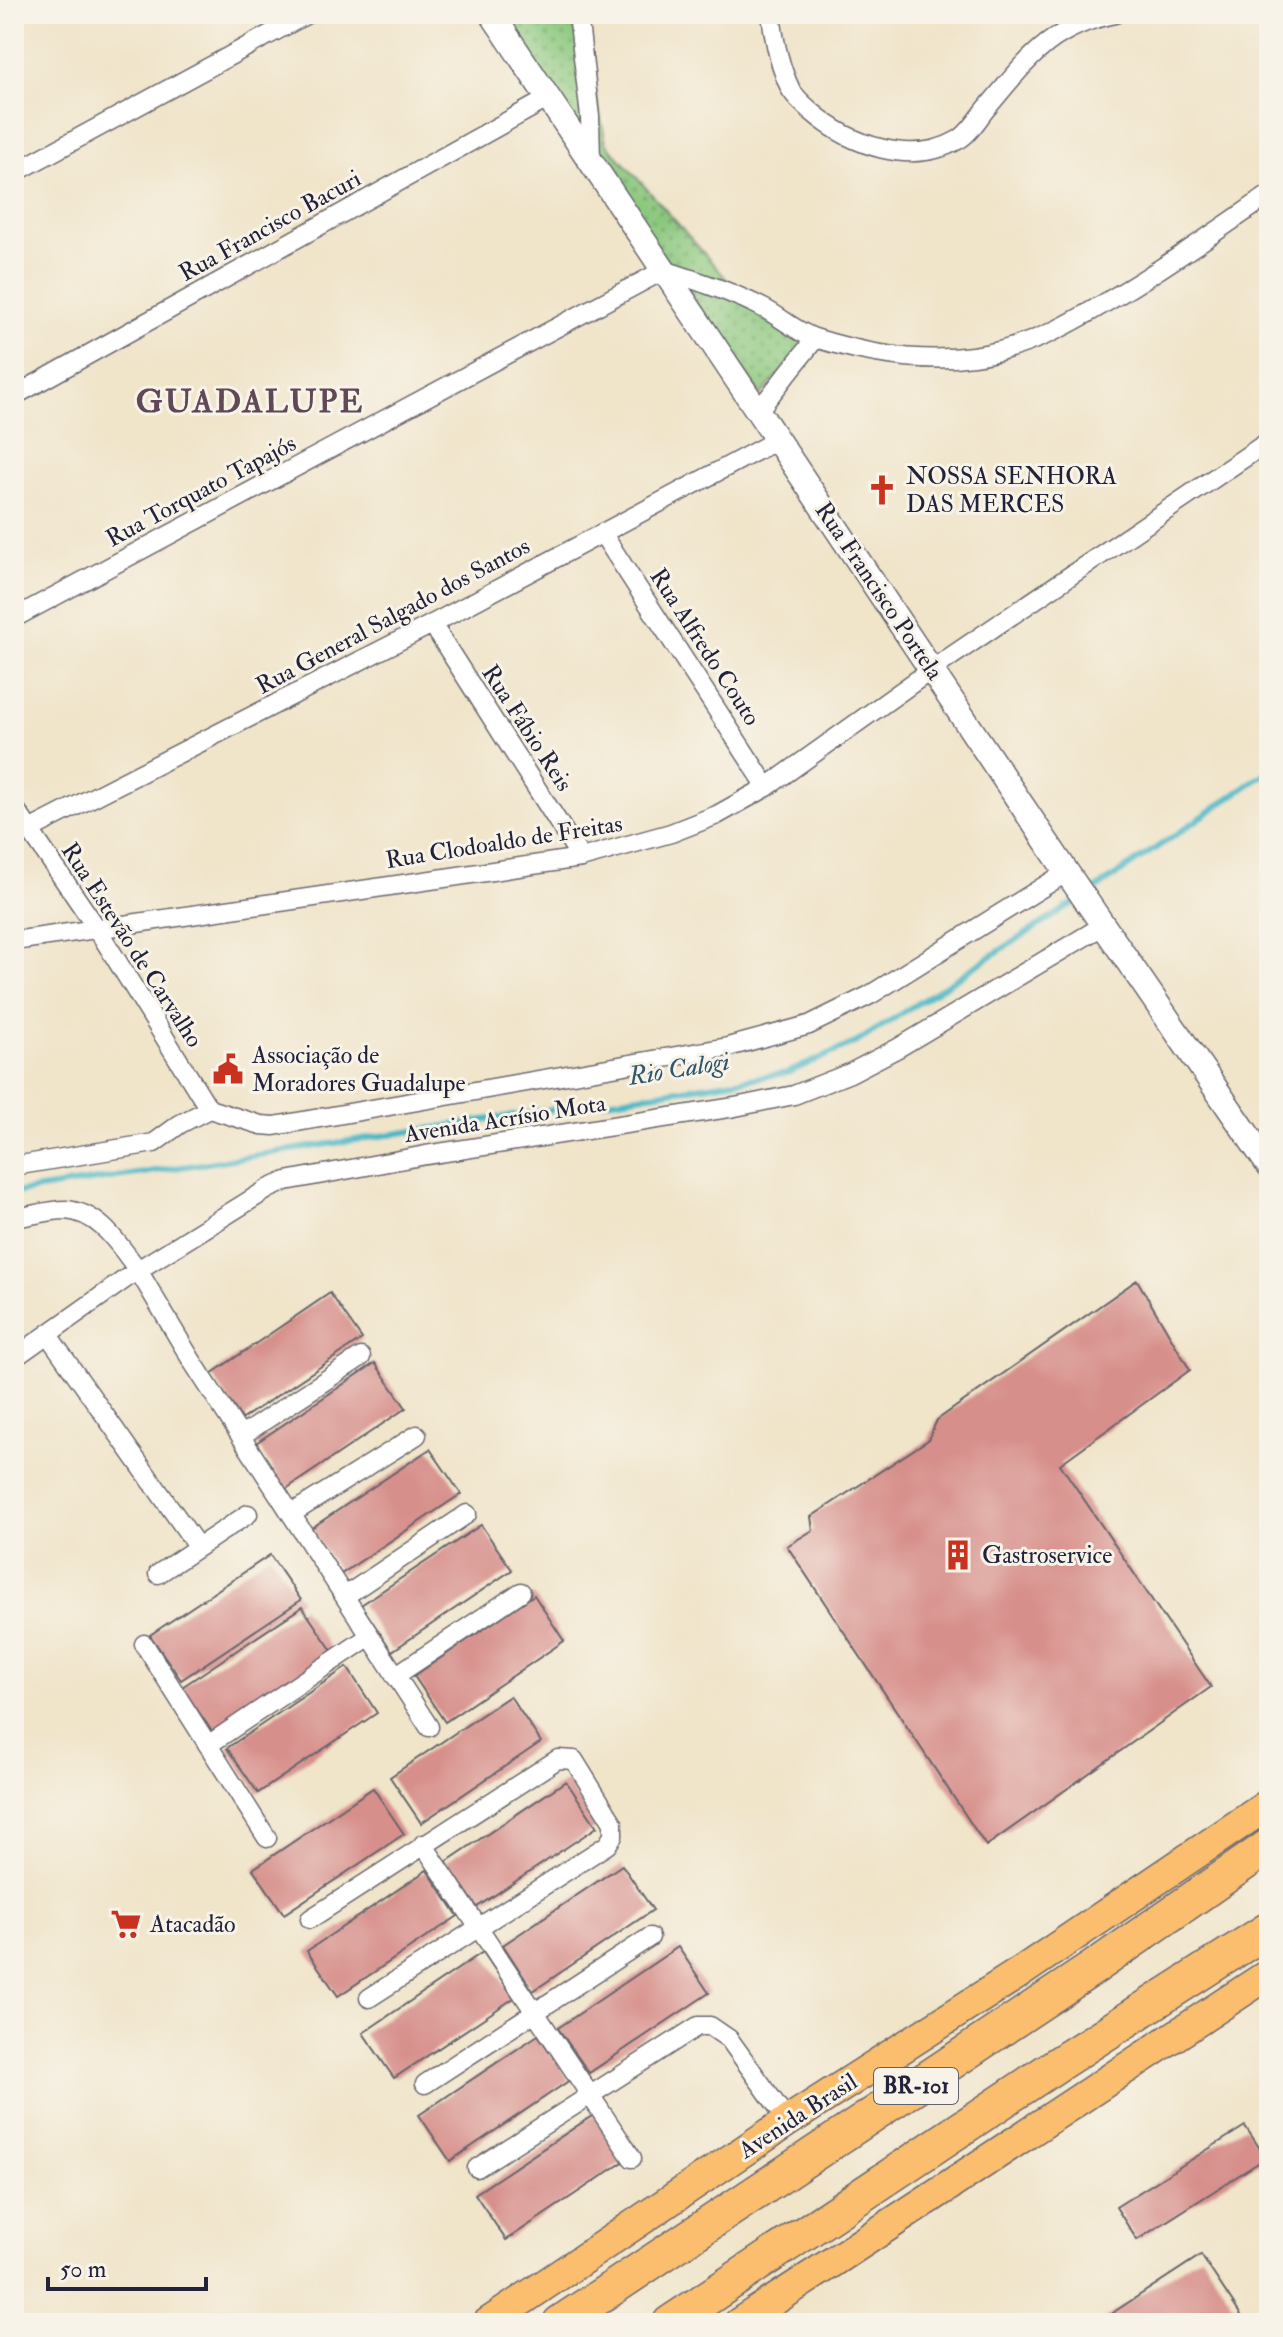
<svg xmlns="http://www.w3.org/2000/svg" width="1283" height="2337" viewBox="0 0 1283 2337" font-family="'IM FELL Double Pica',serif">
  <defs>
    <pattern id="park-dots" width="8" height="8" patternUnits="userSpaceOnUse" patternTransform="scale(2)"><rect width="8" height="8" fill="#8ac77d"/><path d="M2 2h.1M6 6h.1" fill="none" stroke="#70a168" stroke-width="1.8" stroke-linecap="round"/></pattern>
  </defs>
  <rect width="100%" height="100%" fill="#f7f3e8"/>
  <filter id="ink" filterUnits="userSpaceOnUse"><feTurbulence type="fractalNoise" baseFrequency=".0125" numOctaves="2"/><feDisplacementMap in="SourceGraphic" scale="16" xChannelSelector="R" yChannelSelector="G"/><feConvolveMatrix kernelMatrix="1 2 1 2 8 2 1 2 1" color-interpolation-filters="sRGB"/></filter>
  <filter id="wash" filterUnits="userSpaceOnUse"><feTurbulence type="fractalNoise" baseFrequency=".006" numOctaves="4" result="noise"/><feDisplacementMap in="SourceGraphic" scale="32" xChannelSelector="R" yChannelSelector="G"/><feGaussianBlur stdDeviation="1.8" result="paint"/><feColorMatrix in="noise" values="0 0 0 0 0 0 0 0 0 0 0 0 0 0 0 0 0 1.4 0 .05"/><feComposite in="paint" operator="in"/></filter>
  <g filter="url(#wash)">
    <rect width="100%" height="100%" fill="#f0e4c9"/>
    <!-- park -->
    <path fill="url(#park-dots)" stroke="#56745c" stroke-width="2" d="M493 14H579L606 143 763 320 809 339 761 395Z"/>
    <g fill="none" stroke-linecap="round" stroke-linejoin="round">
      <!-- stream -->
      <g stroke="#4ab7c6" stroke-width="6">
        <path d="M1087 895 1269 771"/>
        <path d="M14 1193 787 1073 857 1042 1077 901"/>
      </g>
    </g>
    <g id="blocks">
      <!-- building -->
      <g fill="#d78f8b">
        <path d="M1137 1280 1190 1370 1060 1464 1211 1687 986 1846 787 1546 813 1530 811 1517 928 1440 937 1420Z"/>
        <path d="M330 1293 362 1339 242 1419 211 1374Z"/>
        <path d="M375 1363 406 1408 286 1489 256 1443Z"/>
        <path d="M430 1449 461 1494 341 1574 310 1529Z"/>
        <path d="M481 1525 512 1570 392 1651 361 1605Z"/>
        <path d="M270 1555 301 1600 181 1680 150 1635Z"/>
        <path d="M534 1595 564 1641 445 1722 414 1676Z"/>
        <path d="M302 1607 333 1652 213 1733 182 1687Z"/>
        <path d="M347 1667 377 1713 258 1793 227 1748Z"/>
        <path d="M510 1696 541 1742 421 1823 390 1777Z"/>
        <path d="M566 1781 597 1827 477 1907 446 1862Z"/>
        <path d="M373 1788 404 1834 284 1914 253 1869Z"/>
        <path d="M622 1865 653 1910 533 1991 503 1945Z"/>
        <path d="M427 1870 458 1916 338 1996 307 1951Z"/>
        <path d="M678 1947 709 1993 589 2073 558 2028Z"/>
        <path d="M483 1952 514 1998 394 2078 363 2033Z"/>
        <path d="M538 2035 570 2080 450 2161 419 2115Z"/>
        <path d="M595 2114 626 2160 506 2240 475 2194Z"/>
        <path d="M1245 2126 1266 2158 1137 2240 1116 2207Z"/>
        <path d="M1201 2255 1246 2323H1097Z"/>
      </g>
    </g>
  </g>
  <g filter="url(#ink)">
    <use href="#blocks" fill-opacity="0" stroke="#6a666d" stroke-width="2"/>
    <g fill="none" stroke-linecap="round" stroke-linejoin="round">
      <!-- minor casing -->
      <g stroke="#6a666d" stroke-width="21">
        <g id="minor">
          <path d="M578 14 590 117 591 161"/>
          <path d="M771 14C774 40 779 66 791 90 796 98 805 106 812 112 850 145 911 167 958 140 969 134 978 119 986 109 1027 61 1049 27 1115 14"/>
          <path d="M14 173 307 14"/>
          <path d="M14 396 549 98"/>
          <path d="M758 411 815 339"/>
          <path d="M602 533 767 787"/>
          <path d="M14 618 664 270C698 281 733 292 765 309 782 318 799 334 818 339 867 354 923 363 973 356 1029 349 1076 321 1123 292 1173 262 1221 228 1269 195"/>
          <path d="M432 624 581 858"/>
          <path d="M14 807 96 927 209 1109"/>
          <path d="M29 830 432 624 777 440"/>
          <path d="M14 941 581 858 671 833 717 815 767 787 931 670 1269 441"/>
          <path d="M14 1166 154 1143 180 1124 209 1109 261 1125 274 1126 728 1047 809 1025 870 995 1067 872"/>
          <path d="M14 1218C30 1216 49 1210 65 1210 100 1212 119 1245 138 1270L268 1189 286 1181 426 1155 735 1107 794 1095 850 1073 898 1048 1104 925"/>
          <path d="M48 1335 198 1547"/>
          <path d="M14 1358 138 1270 192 1361 429 1727"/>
          <path d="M241 1436 361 1357"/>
          <path d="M291 1514 417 1435"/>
          <path d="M158 1574 248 1514"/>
          <path d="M345 1596 467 1514"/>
          <path d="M144 1644 267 1838"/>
          <path d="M395 1676 521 1592"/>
          <path d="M208 1745 370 1636"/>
          <path d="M423 1844 632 2158"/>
          <path d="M310 1919 558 1759 574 1760 613 1823V1836L607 1845 369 1998"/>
          <path d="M425 2084 650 1937"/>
          <path d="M477 2168 698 2026H710L729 2039 788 2121"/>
        </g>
      </g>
      <!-- tertiary casing -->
      <g stroke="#6a666d" stroke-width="27">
        <path id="tertiary" d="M492 14 1072 880 1269 1166"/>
      </g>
      <!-- primary casing -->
      <g stroke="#6a666d" stroke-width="33">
        <g id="primary">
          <path d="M488 2323 788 2121 1022 1971 1269 1804"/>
          <path d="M739 2323C917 2208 1092 2090 1269 1974"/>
        </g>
      </g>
      <!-- motorway casing -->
      <g stroke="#6a666d" stroke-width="37">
        <g id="motorway">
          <path d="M560 2323 1096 1966 1269 1846"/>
          <path d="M670 2323 1058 2064 1269 1929"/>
        </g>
      </g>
      <!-- minor -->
      <use href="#minor" stroke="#fff" stroke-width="18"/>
      <!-- tertiary -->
      <use href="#tertiary" stroke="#fff" stroke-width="24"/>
      <!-- primary -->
      <use href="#primary" stroke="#fbbe6e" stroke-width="30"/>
      <!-- motorway -->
      <use href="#motorway" stroke="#fbbe6e" stroke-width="34"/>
    </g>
  </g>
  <!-- icons -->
  <defs>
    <g id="church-bare" transform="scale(2.4)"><path d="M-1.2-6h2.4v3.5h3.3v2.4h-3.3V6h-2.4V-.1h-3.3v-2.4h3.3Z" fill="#c8321e" stroke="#f7f3e8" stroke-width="2.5" paint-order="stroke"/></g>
    <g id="civic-bare" transform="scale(2.4)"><path d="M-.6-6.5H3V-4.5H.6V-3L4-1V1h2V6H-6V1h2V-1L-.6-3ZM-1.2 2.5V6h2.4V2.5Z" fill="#c8321e" stroke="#f7f3e8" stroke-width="2.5" paint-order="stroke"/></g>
    <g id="building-bare" transform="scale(2.4)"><path d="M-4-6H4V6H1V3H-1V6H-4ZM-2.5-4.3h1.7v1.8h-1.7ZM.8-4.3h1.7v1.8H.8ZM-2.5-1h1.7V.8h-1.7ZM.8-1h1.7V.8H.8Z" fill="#c8321e" stroke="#f7f3e8" stroke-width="2.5" paint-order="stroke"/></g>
    <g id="supermarket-bare" transform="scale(2.4)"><path d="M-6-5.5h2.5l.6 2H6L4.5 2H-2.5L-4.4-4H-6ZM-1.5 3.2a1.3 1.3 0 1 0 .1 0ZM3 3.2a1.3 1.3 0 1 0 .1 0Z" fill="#c8321e" stroke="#f7f3e8" stroke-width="2.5" paint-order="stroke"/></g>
  </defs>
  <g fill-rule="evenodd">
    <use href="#church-bare" x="882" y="490"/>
    <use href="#civic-bare" x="228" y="1069"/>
    <use href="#building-bare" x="958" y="1555"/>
    <use href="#supermarket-bare" x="126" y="1924"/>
  </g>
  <g text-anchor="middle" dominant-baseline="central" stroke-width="6" stroke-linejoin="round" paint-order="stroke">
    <!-- shield labels -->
    <rect fill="#f7f3e8" stroke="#62616f" stroke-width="2" x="874" y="2068" width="84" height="36" rx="6"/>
    <g font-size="22" font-weight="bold" fill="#22223b">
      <text x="916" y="2086">BR-101</text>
    </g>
    <!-- street labels -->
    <g font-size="24" fill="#22223b" stroke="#f7f3e8">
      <text transform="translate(270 226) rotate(-29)">Rua Francisco Bacuri</text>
      <text transform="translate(201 491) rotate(-28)">Rua Torquato Tapajós</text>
      <text transform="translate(879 591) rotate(56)">Rua Francisco Portela</text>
      <text transform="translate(393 616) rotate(-28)">Rua General Salgado dos Santos</text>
      <text transform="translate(705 647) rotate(57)">Rua Alfredo Couto</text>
      <text transform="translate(527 728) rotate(57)">Rua Fábio Reis</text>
      <text transform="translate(504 842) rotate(-9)">Rua Clodoaldo de Freitas</text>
      <text transform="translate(132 945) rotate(57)">Rua Estevão de Carvalho</text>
      <text transform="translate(505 1119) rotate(-9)">Avenida Acrísio Mota</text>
      <text transform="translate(798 2116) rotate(-33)">Avenida Brasil</text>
    </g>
    <!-- poi labels -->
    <g font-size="24" fill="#22223b" stroke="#f7f3e8" text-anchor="start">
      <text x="906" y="476">NOSSA SENHORA<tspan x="906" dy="28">DAS MERCES</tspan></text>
      <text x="252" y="1055">Associação de<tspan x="252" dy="28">Moradores Guadalupe</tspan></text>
      <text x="982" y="1555">Gastroservice</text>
      <text x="150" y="1924">Atacadão</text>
    </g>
    <!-- water labels -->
    <g font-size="26" font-style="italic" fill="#30566c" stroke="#f7f3e8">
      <text transform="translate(679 1069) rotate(-9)">Rio Calogi</text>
    </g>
    <!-- district labels -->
    <g font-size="32" font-weight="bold" letter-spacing="2" fill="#614857" stroke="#f7f3e8">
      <text x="250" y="402">GUADALUPE</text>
    </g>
  </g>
  <!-- margin -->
  <rect width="1283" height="2337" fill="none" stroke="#f7f3e8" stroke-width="48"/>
  <!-- scale -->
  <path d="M48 2277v12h158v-12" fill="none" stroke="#22223b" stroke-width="4"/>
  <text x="60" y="2277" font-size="24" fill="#22223b" stroke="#f7f3e8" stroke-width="6" paint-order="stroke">50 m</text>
</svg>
